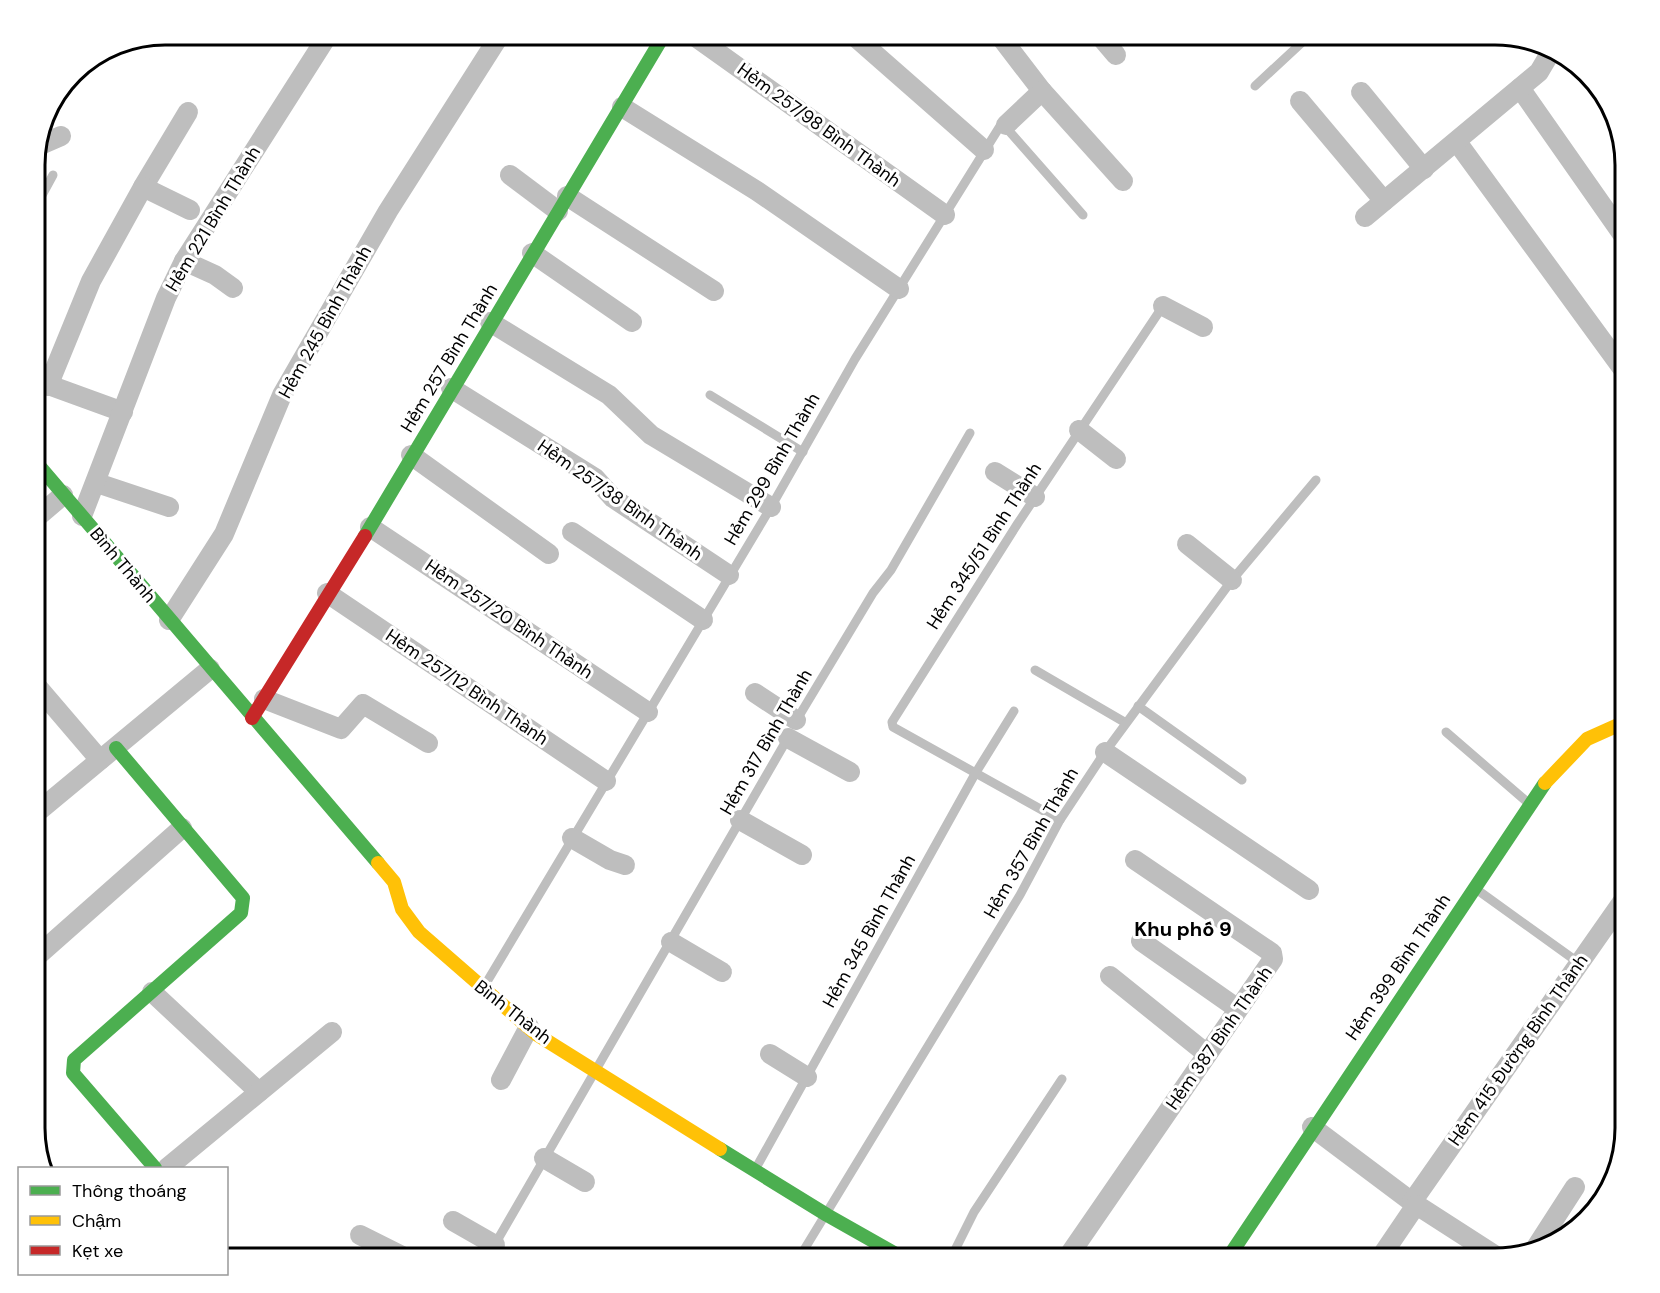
<svg xmlns="http://www.w3.org/2000/svg" width="1660" height="1293" viewBox="0 0 1660 1293" font-family="'DM Sans',sans-serif">
  <rect width="100%" height="100%" fill="#fff"/>
  <g fill="none" stroke-linecap="round" stroke-linejoin="round">
    <!-- lane -->
    <g stroke="#bebebe" stroke-width="9">
      <path d="M1255 86 1310 35"/>
      <path d="M35 208 53 175"/>
      <path d="M710 395 803 452"/>
      <path d="M1035 670 1126 723"/>
      <path d="M1138 706 1242 780"/>
      <path d="M796 721 873 593 891 570 970 433"/>
      <path d="M1446 732 1526 801"/>
      <path d="M1060 820 893 727 892 722 1018 523 1163 306"/>
      <path d="M1476 889 1579 963"/>
      <path d="M485 985 771 507 855 359 1002 123 1083 215"/>
      <path d="M756 1168 975 774 1014 711"/>
      <path d="M487 1258 789 736"/>
      <path d="M799 1258 1020 895 1060 820 1105 752 1232 580 1316 480"/>
      <path d="M951 1258 974 1212 1062 1079"/>
    </g>
    <!-- street -->
    <g stroke="#bebebe" stroke-width="20">
      <path d="M693 35 945 215"/>
      <path d="M853 35 984 150"/>
      <path d="M999 35 1042 91 1006 125"/>
      <path d="M1099 35 1116 55"/>
      <path d="M1520 88 1625 238"/>
      <path d="M1042 91 1123 181"/>
      <path d="M1361 92 1424 169"/>
      <path d="M1300 101 1384 201"/>
      <path d="M622 107 757 191 899 289"/>
      <path d="M1457 142 1625 372"/>
      <path d="M38 146 61 136"/>
      <path d="M510 175 558 211"/>
      <path d="M143 187 188 112"/>
      <path d="M567 196 714 291"/>
      <path d="M1365 217 1539 72 1552 50"/>
      <path d="M532 253 632 322"/>
      <path d="M184 261 215 275 233 288"/>
      <path d="M1163 306 1203 327"/>
      <path d="M490 322 609 395 651 435 771 507"/>
      <path d="M35 380 123 412"/>
      <path d="M48 386 91 281 143 187 190 210"/>
      <path d="M451 388 595 478 613 498 729 575"/>
      <path d="M1079 430 1116 459"/>
      <path d="M411 455 549 554"/>
      <path d="M995 472 1035 497"/>
      <path d="M97 483 169 507"/>
      <path d="M82 516 166 298 184 261 328 35"/>
      <path d="M35 519 63 495"/>
      <path d="M370 527 648 712"/>
      <path d="M572 532 703 620"/>
      <path d="M1187 544 1232 580"/>
      <path d="M327 593 606 781"/>
      <path d="M169 620 224 534 282 395 388 211 500 35"/>
      <path d="M35 684 100 760"/>
      <path d="M755 693 796 720"/>
      <path d="M264 699 341 729 363 704 428 743"/>
      <path d="M788 738 850 772"/>
      <path d="M1105 752 1309 890"/>
      <path d="M35 814 210 669"/>
      <path d="M740 820 802 855"/>
      <path d="M572 838 610 860 625 865"/>
      <path d="M1141 941 1238 1009"/>
      <path d="M671 942 722 972"/>
      <path d="M35 958 182 828"/>
      <path d="M1110 976 1207 1054"/>
      <path d="M152 992 259 1092"/>
      <path d="M770 1054 807 1077"/>
      <path d="M501 1080 529 1027"/>
      <path d="M1312 1127 1412 1202 1499 1258"/>
      <path d="M544 1158 585 1182"/>
      <path d="M167 1168 332 1032"/>
      <path d="M1412 1202 1625 898"/>
      <path d="M453 1221 495 1245"/>
      <path d="M360 1235 406 1258"/>
      <path d="M1535 1249 1575 1187"/>
      <path d="M1067 1258 1273 959 1272 953 1135 860"/>
      <path d="M1380 1258 1416 1205"/>
    </g>
    <!-- fast -->
    <g stroke="#4caf50" stroke-width="14">
      <path d="M35 461 378 863"/>
      <path d="M365 536 664 35"/>
      <path d="M116 748 243 898 241 913 74 1060 73 1073 155 1168"/>
      <path d="M720 1149 827 1215 903 1258"/>
      <path d="M1228 1258 1545 783"/>
    </g>
    <!-- slow -->
    <g stroke="#ffc107" stroke-width="14">
      <path d="M1545 783 1587 739 1625 722"/>
      <path d="M378 863 394 882 402 909 419 932 536 1034 720 1149"/>
    </g>
    <!-- jam -->
    <path stroke="#c62828" stroke-width="14" d="M252 718 365 536"/>
  </g>
  <g text-anchor="middle" dominant-baseline="central" stroke-width="6" stroke-linejoin="round" paint-order="stroke">
    <!-- street labels -->
    <g font-size="18" fill="#000" stroke="#fff">
      <text transform="translate(819 125) rotate(36)">Hẻm 257/98 Bình Thành</text>
      <text transform="translate(213 219) rotate(-59)">Hẻm 221 Bình Thành</text>
      <text transform="translate(325 322) rotate(-61)">Hẻm 245 Bình Thành</text>
      <text transform="translate(449 358) rotate(-59)">Hẻm 257 Bình Thành</text>
      <text transform="translate(772 469) rotate(-60)">Hẻm 299 Bình Thành</text>
      <text transform="translate(620 500) rotate(35)">Hẻm 257/38 Bình Thành</text>
      <text transform="translate(984 546) rotate(-57)">Hẻm 345/51 Bình Thành</text>
      <text transform="translate(123 565) rotate(50)">Bình Thành</text>
      <text transform="translate(509 619) rotate(34)">Hẻm 257/20 Bình Thành</text>
      <text transform="translate(467 687) rotate(34)">Hẻm 257/12 Bình Thành</text>
      <text transform="translate(766 742) rotate(-60)">Hẻm 317 Bình Thành</text>
      <text transform="translate(1031 843) rotate(-60)">Hẻm 357 Bình Thành</text>
      <text transform="translate(869 931) rotate(-61)">Hẻm 345 Bình Thành</text>
      <text transform="translate(1398 967) rotate(-56)">Hẻm 399 Bình Thành</text>
      <text transform="translate(513 1012) rotate(38)">Bình Thành</text>
      <text transform="translate(1219 1038) rotate(-55)">Hẻm 387 Bình Thành</text>
      <text transform="translate(1518 1050) rotate(-55)">Hẻm 415 Đường Bình Thành</text>
    </g>
    <!-- neighbourhood labels -->
    <g font-size="20" font-weight="bold" fill="#000" stroke="#fff">
      <text x="1183" y="929">Khu phố 9</text>
    </g>
  </g>
  <!-- crop -->
  <path d="M0 0H1660V1293H0ZM165 45H1495A120 120 0 0 1 1615 165V1128A120 120 0 0 1 1495 1248H165A120 120 0 0 1 45 1128V165A120 120 0 0 1 165 45Z" fill="#fff" fill-rule="evenodd"/>
  <path fill="none" stroke="#000" stroke-width="3" d="M165 45H1495A120 120 0 0 1 1615 165V1128A120 120 0 0 1 1495 1248H165A120 120 0 0 1 45 1128V165A120 120 0 0 1 165 45Z"/>
  <!-- legend -->
  <rect x="18" y="1167" width="210" height="108" fill="#ffffff" stroke="#999999" stroke-width="1.5"/>
  <rect x="30" y="1186" width="30" height="9" fill="#4caf50" stroke="#999999" stroke-width="1.5"/>
  <text x="72" y="1197" font-size="18" fill="#000000">Thông thoáng</text>
  <rect x="30" y="1216" width="30" height="9" fill="#ffc107" stroke="#999999" stroke-width="1.5"/>
  <text x="72" y="1227" font-size="18" fill="#000000">Chậm</text>
  <rect x="30" y="1246" width="30" height="9" fill="#c62828" stroke="#999999" stroke-width="1.5"/>
  <text x="72" y="1257" font-size="18" fill="#000000">Kẹt xe</text>
</svg>
